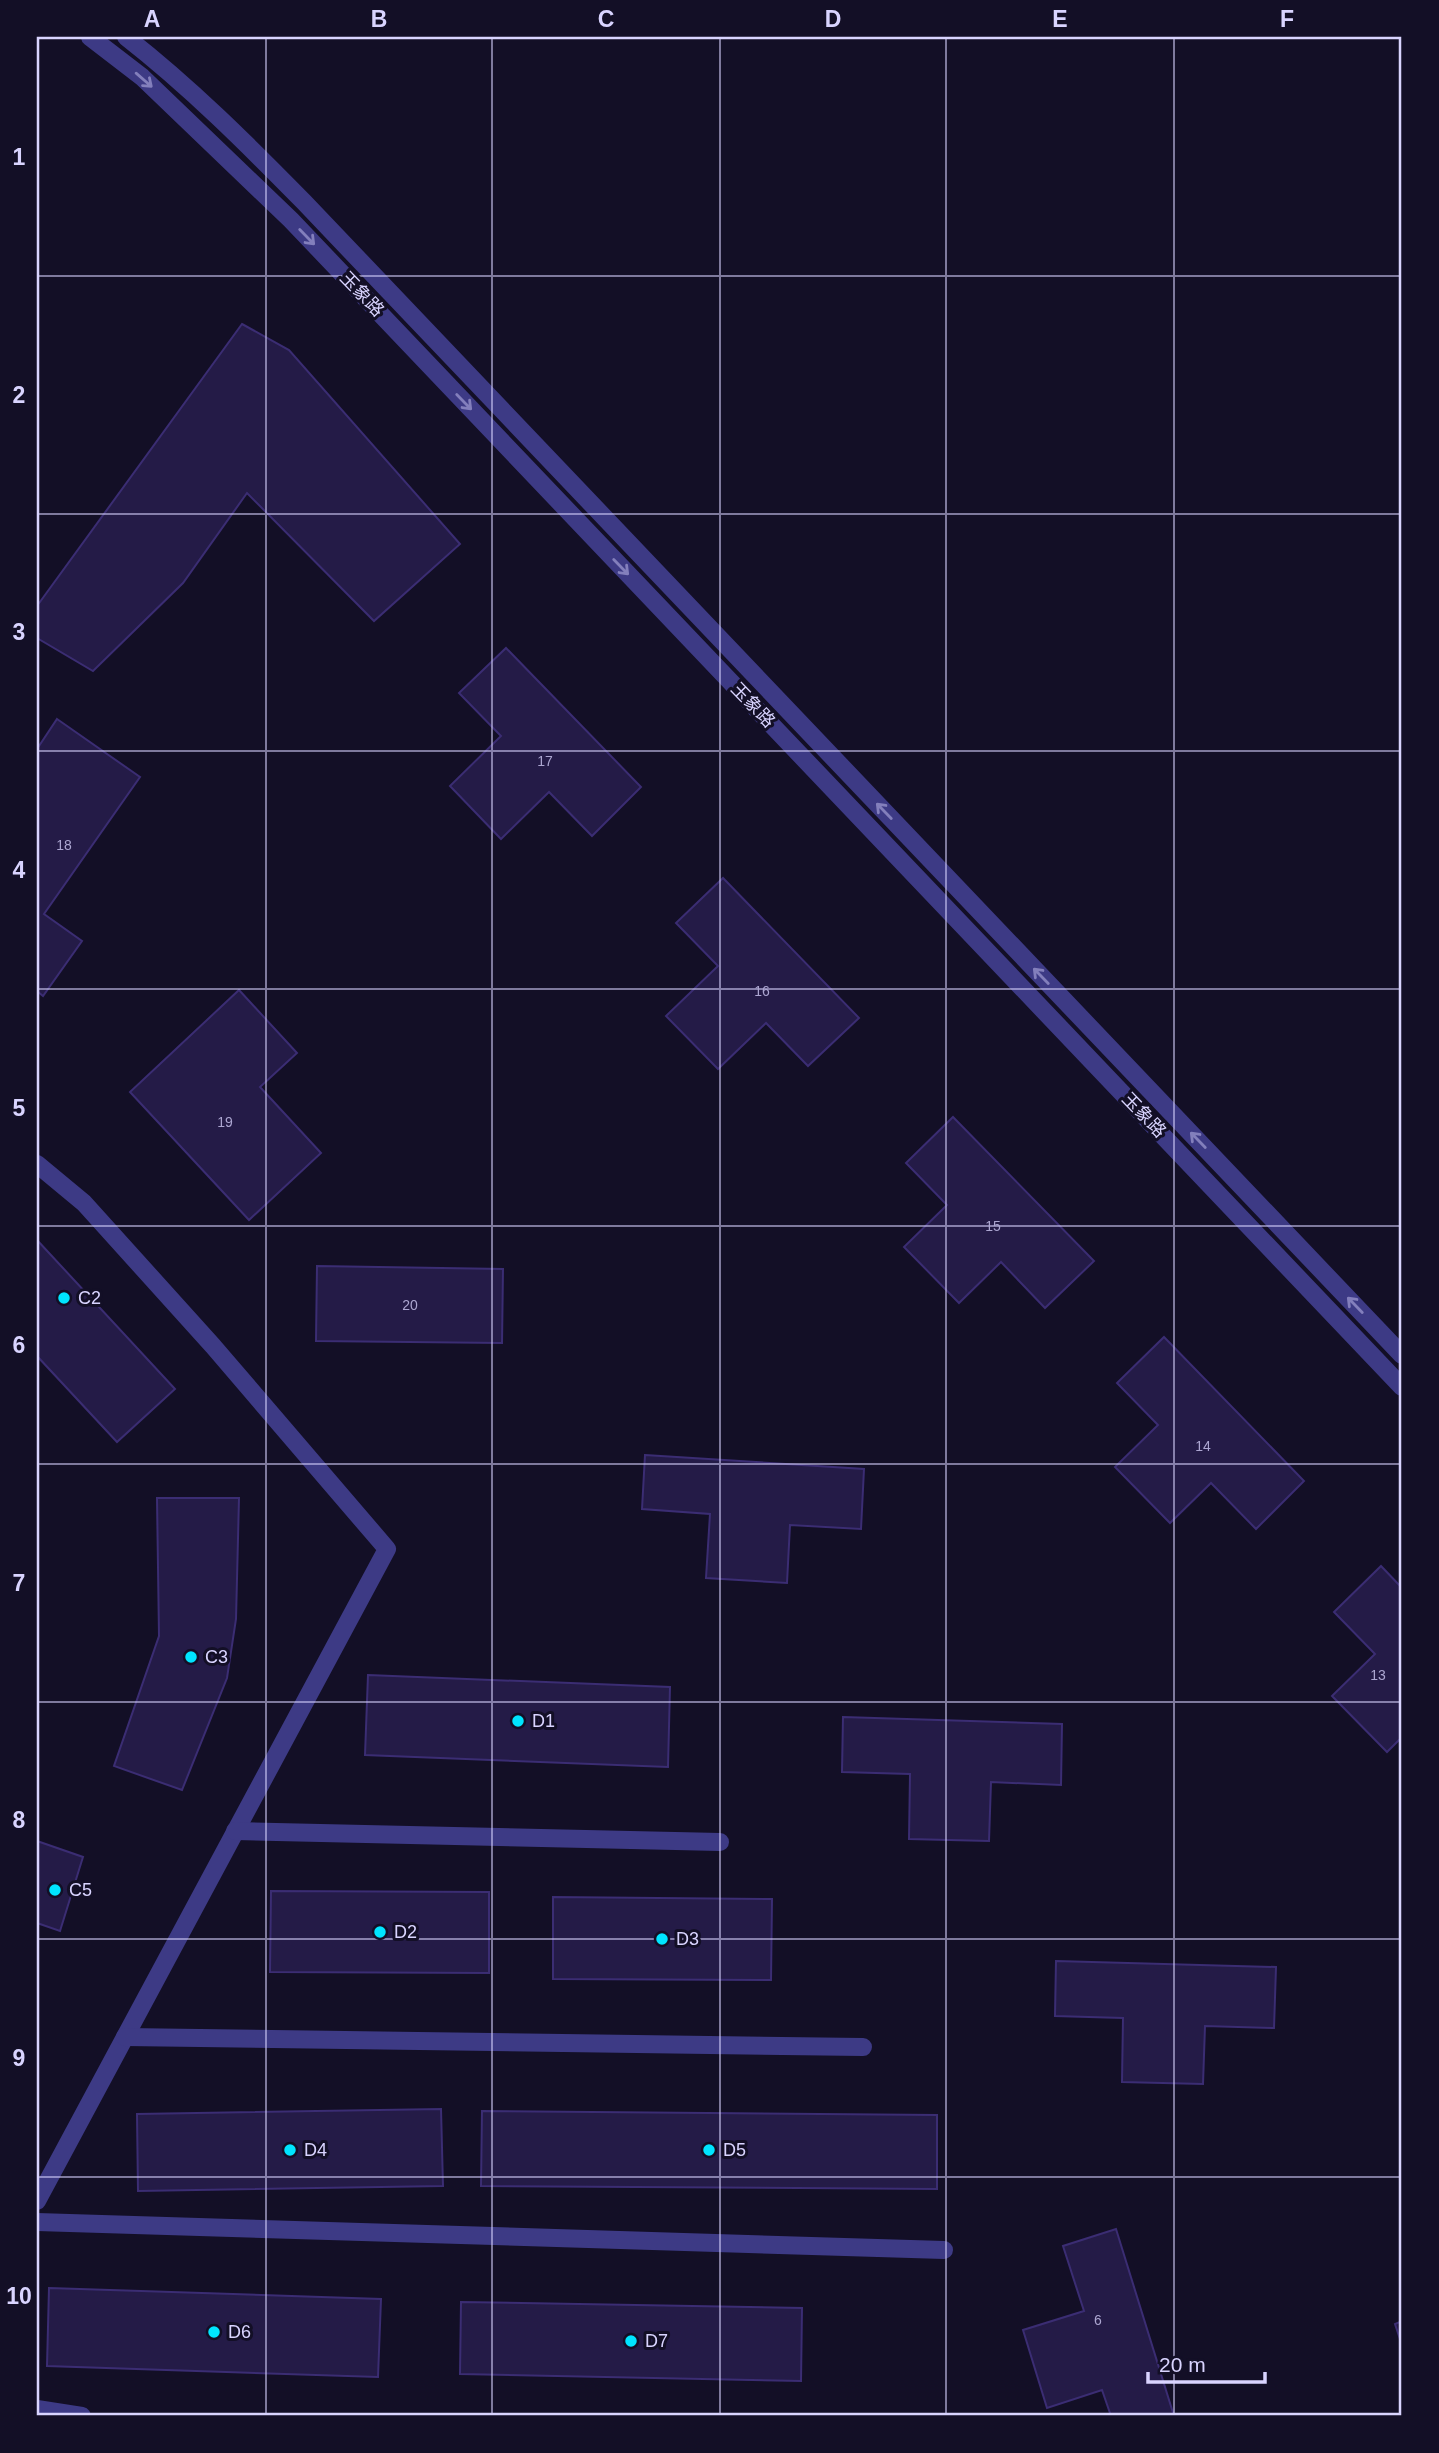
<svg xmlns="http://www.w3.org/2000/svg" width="1439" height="2453" viewBox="0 0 1439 2453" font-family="Helvetica,'Noto Sans SC',sans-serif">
  <rect width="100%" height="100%" fill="#130f26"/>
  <!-- building -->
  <g fill="#241b47" stroke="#3b2d73" stroke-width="2">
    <path d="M242 324 289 350 460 544 374 621 247 493 183 583 93 671 37 638V606Z"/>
    <path d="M506 648 641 787 592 836 549 792 501 839 450 786 501 736 459 693Z"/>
    <path d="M57 719 140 777 44 914 82 941 43 996 37 991V749Z"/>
    <path d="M723 878 859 1018 808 1066 766 1023 718 1069 666 1016 718 966 676 923Z"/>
    <path d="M239 990 297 1053 260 1087 321 1153 249 1220 130 1092Z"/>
    <path d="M953 1117 1094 1261 1045 1308 1001 1262 959 1303 904 1247 947 1205 906 1163Z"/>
    <path d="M37 1240 175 1389 117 1442 37 1356Z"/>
    <path d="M317 1266 503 1269 502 1343 316 1341Z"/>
    <path d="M1164 1337 1304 1481 1256 1529 1211 1483 1170 1523 1115 1467 1158 1425 1117 1383Z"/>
    <path d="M645 1455 864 1469 861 1529 790 1525 787 1583 706 1578 710 1514 642 1509Z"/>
    <path d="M157 1498H239L236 1619 227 1678 182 1790 114 1766 159 1636Z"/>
    <path d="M1381 1566 1402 1588V1737L1387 1752 1332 1696 1375 1654 1334 1612Z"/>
    <path d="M368 1675 670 1687 668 1767 365 1755Z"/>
    <path d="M843 1717 1062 1724 1061 1785 991 1782 989 1841 909 1839 910 1774 842 1772Z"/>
    <path d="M37 1841 83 1857 60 1931 37 1923Z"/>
    <path d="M271 1891 489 1892V1973L270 1972Z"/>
    <path d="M553 1897 772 1899 771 1980 553 1979Z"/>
    <path d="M1056 1961 1276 1967 1274 2028 1205 2026 1203 2084 1122 2082 1123 2018 1055 2016Z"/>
    <path d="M441 2109 443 2186 138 2191 137 2114Z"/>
    <path d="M482 2111 937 2115V2189L481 2186Z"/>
    <path d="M1116 2229 1174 2416H1111L1102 2390 1047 2408 1023 2330 1084 2311 1063 2246Z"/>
    <path d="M49 2288 381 2299 378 2377 47 2366Z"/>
    <path d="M461 2302 802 2308 801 2381 460 2374Z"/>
    <path d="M1402 2321V2345L1395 2324Z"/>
  </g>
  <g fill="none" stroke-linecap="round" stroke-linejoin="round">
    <!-- minor -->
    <g stroke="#3d3a85" stroke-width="18">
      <path d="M90 37 142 77 291 220 1402 1387"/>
      <path d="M126 37C190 87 247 144 304 202L1402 1355"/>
      <path d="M37 1164 84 1203 213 1346 387 1549 37 2201"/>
      <path d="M235 1831 720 1842"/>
      <path d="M125 2037 863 2047"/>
      <path d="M37 2222 944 2250"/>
      <path d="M37 2409 82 2416"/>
    </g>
  </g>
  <!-- one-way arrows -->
  <defs><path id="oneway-shaft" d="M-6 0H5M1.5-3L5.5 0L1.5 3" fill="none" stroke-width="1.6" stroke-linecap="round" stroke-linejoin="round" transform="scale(1.75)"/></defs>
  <g stroke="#837fbc">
    <use href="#oneway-shaft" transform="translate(144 80) rotate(41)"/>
    <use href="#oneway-shaft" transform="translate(307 237) rotate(46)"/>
    <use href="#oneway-shaft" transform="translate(464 402) rotate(46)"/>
    <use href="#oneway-shaft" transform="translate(621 567) rotate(46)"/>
    <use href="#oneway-shaft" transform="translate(884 811) rotate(-134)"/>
    <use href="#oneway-shaft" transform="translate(1041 976) rotate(-134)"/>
    <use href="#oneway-shaft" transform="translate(1198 1140) rotate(-134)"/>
    <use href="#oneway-shaft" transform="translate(1355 1305) rotate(-134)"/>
  </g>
  <!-- grid -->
  <path fill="none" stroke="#d9d4ff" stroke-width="2" stroke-opacity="0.55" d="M266 37V2416M492 37V2416M720 37V2416M946 37V2416M1174 37V2416M37 276H1402M37 514H1402M37 751H1402M37 989H1402M37 1226H1402M37 1464H1402M37 1702H1402M37 1939H1402M37 2177H1402"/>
  <!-- markers -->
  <g fill="#00e5ff" stroke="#130f26" stroke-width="2.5">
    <circle cx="64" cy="1298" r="7"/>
    <circle cx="191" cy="1657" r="7"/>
    <circle cx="518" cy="1721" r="7"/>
    <circle cx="55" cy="1890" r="7"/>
    <circle cx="380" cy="1932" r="7"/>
    <circle cx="662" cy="1939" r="7"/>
    <circle cx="290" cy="2150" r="7"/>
    <circle cx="709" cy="2150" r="7"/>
    <circle cx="214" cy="2332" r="7"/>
    <circle cx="631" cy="2341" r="7"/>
  </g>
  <g text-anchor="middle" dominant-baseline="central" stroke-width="6" stroke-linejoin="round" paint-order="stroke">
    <!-- number labels -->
    <g font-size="14" fill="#aca6d1">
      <text x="545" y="761">17</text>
      <text x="64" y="845">18</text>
      <text x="762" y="991">16</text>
      <text x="225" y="1122">19</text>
      <text x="993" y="1226">15</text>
      <text x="410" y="1305">20</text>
      <text x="1203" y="1446">14</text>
      <text x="1378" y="1675">13</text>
      <text x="1098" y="2320">6</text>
    </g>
    <!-- street labels -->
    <g font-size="18" fill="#d9d4ff" stroke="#130f26">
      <text transform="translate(362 294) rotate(46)">玉象路</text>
      <text transform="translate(753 705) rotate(46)">玉象路</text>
      <text transform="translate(1144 1115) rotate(46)">玉象路</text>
    </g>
    <!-- poi labels -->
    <g font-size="18" fill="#d9d4ff" stroke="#130f26" text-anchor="start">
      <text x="78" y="1298">C2</text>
      <text x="205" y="1657">C3</text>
      <text x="532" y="1721">D1</text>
      <text x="69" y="1890">C5</text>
      <text x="394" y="1932">D2</text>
      <text x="676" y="1939">D3</text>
      <text x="304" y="2150">D4</text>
      <text x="723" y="2150">D5</text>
      <text x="228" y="2332">D6</text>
      <text x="645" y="2341">D7</text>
    </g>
  </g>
  <!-- border -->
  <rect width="1439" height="2453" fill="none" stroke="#130f26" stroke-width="77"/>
  <!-- scale -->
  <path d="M1148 2372v10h117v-10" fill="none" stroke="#d9d4ff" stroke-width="3.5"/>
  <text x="1159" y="2372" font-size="21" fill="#d9d4ff" stroke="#130f26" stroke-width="5" paint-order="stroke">20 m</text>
  <rect x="38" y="38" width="1362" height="2376" fill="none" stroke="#d9d4ff" stroke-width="2.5"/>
  <g font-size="23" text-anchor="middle" font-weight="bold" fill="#d9d4ff">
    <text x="152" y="27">A</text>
    <text x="379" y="27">B</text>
    <text x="606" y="27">C</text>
    <text x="833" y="27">D</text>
    <text x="1060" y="27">E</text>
    <text x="1287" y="27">F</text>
    <text x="19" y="165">1</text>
    <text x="19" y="403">2</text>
    <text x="19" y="640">3</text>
    <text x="19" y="878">4</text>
    <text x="19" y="1116">5</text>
    <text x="19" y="1353">6</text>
    <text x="19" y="1591">7</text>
    <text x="19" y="1828">8</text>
    <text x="19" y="2066">9</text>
    <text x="19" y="2304">10</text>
  </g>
</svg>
